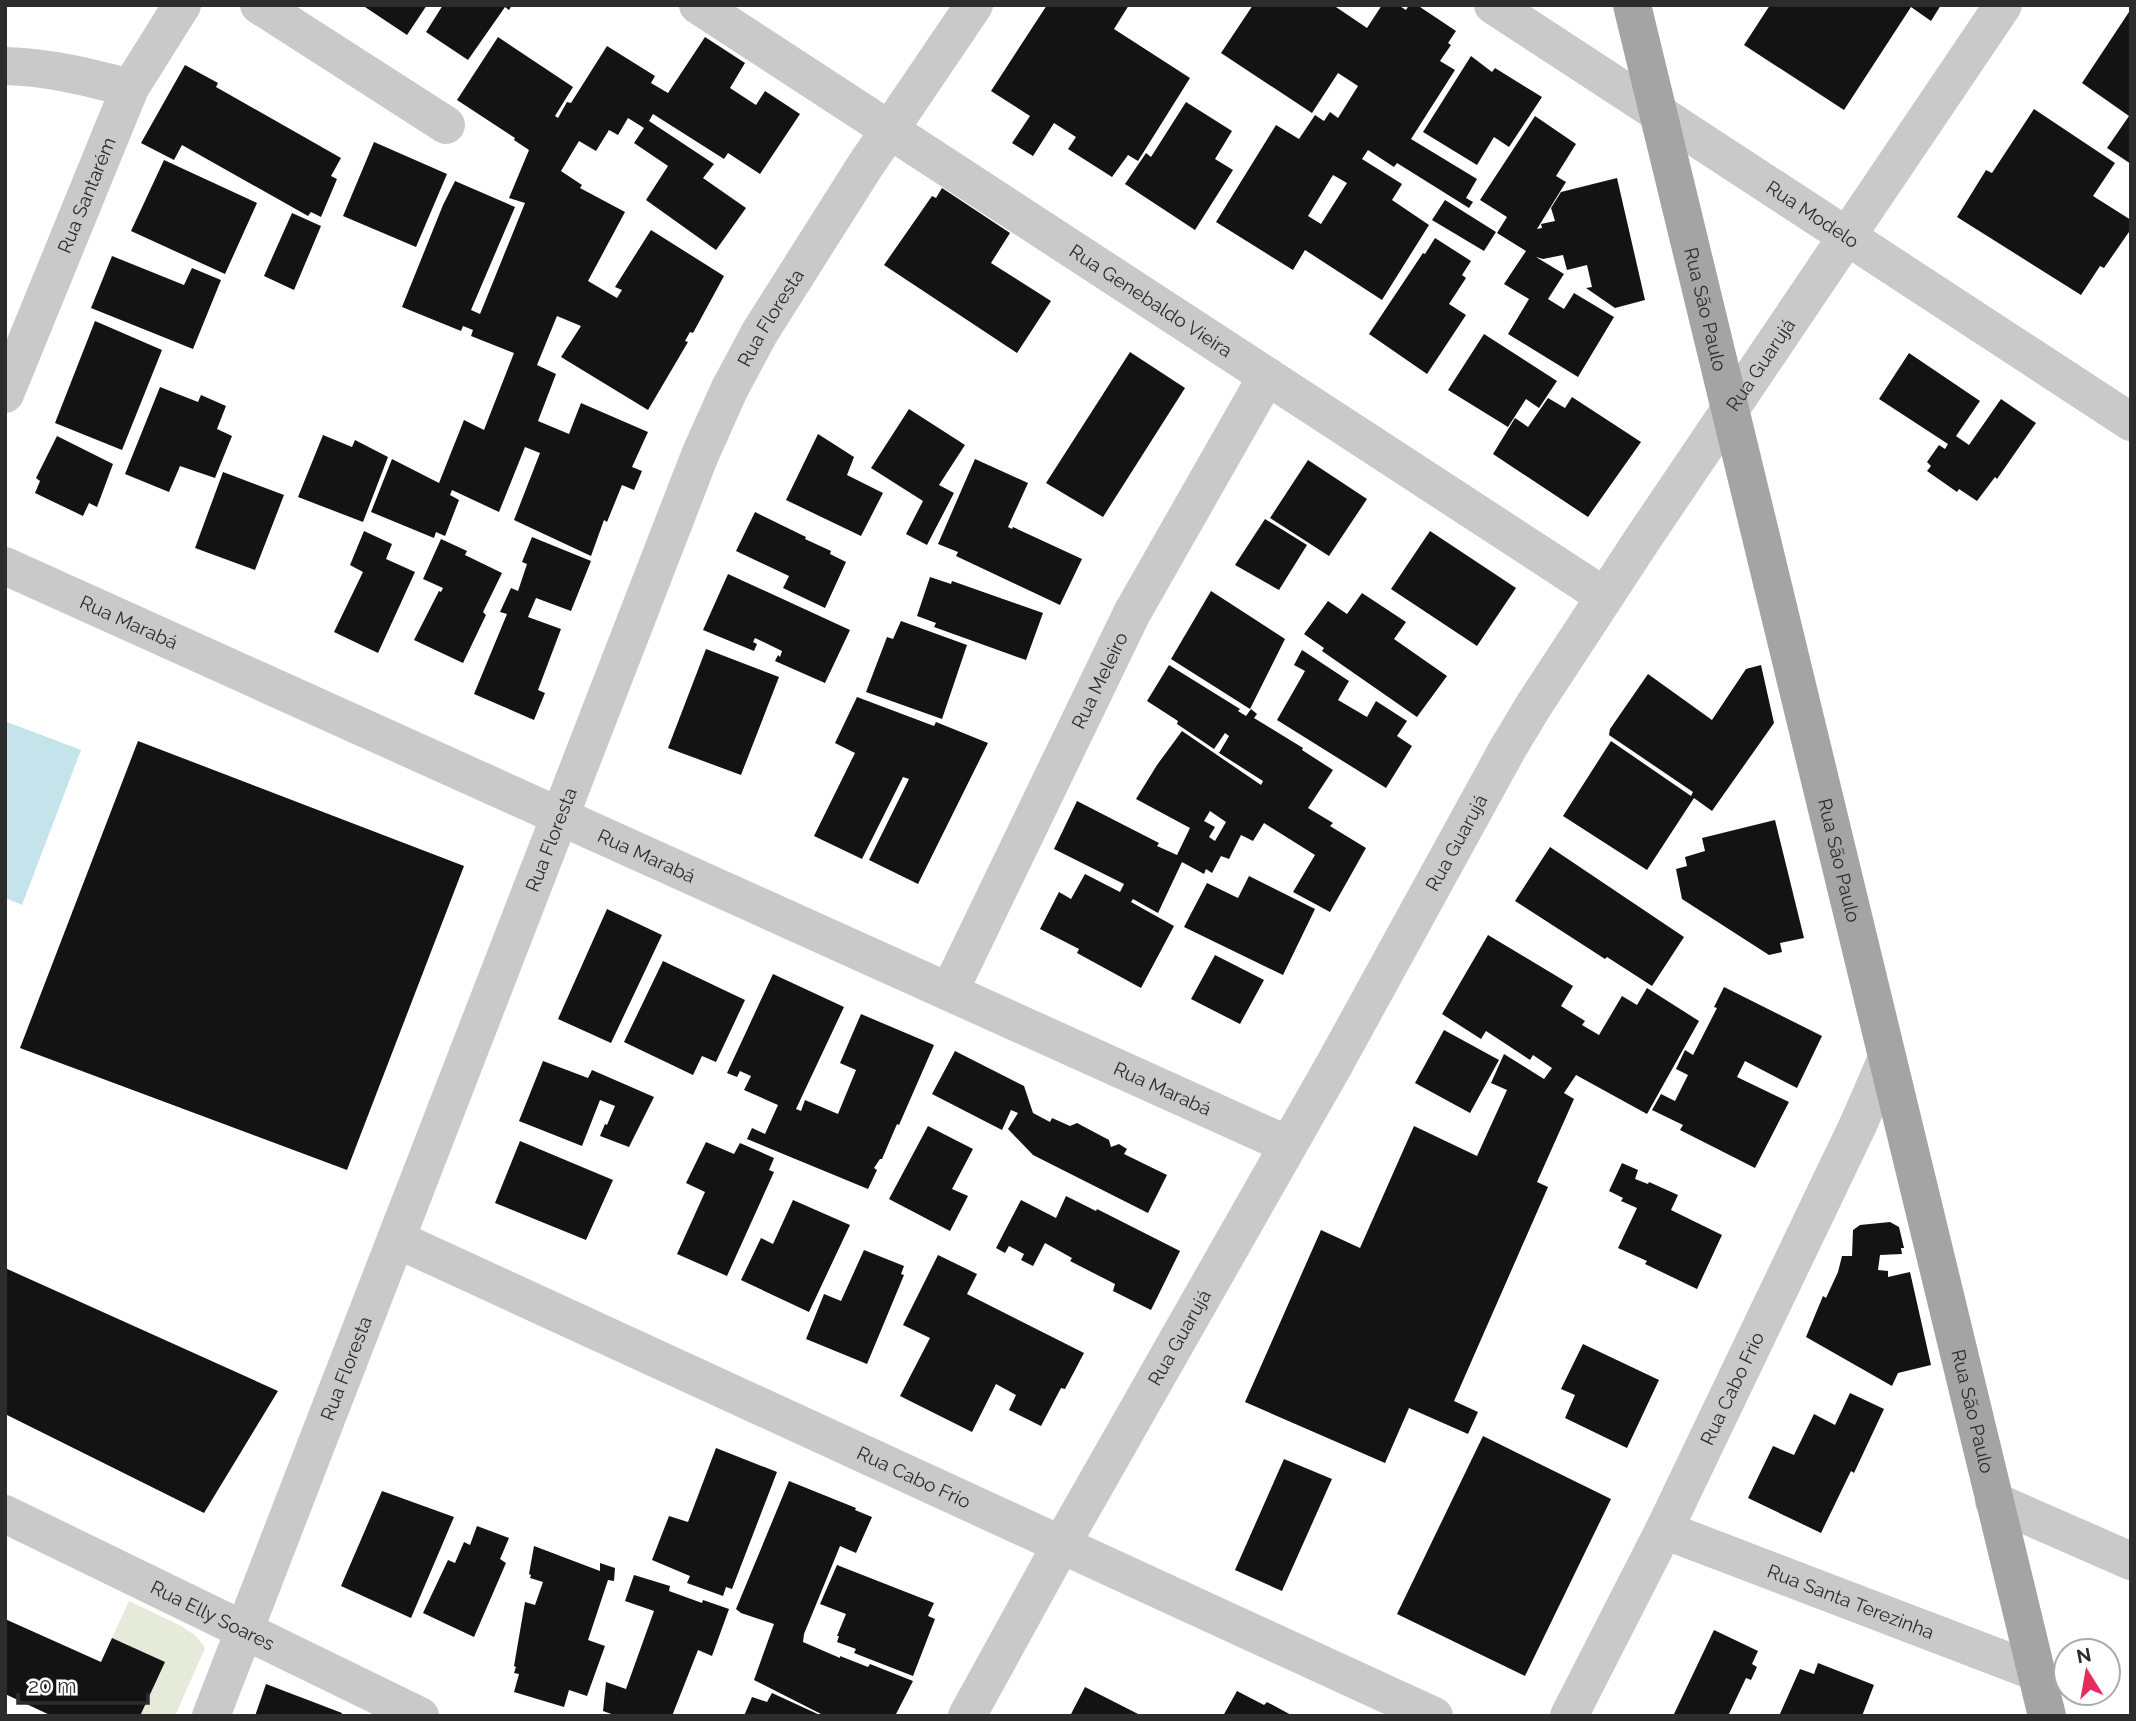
<svg xmlns="http://www.w3.org/2000/svg" width="2136" height="1721" viewBox="0 0 2136 1721" font-family="Raleway,sans-serif">
  <rect width="100%" height="100%" fill="#fff"/>
  <!-- green -->
  <path fill="#e6ead9" d="M129 1601 181 1626 196 1636 205 1648 175 1716H140L164 1662 112 1638Z"/>
  <!-- water -->
  <path fill="#c5e3ea" d="M7 722 81 750 22 905 5 898Z"/>
  <!-- building -->
  <g fill="#131313" fill-rule="evenodd">
    <path d="M362 5H427L407 35Z"/>
    <path d="M443 5H512L509 10 505 7 468 60 426 32Z"/>
    <path d="M1047 5H1129L1114 29 1190 78 1138 161 1128 155 1112 177 1068 149 1076 137 1054 123 1033 156 1012 143 1030 116 991 91Z"/>
    <path d="M1253 5H1333L1367 28 1382 5H1398L1406 10 1409 5H1417L1456 31 1448 43 1451 45 1440 61 1455 70 1411 139 1477 179 1466 198 1473 202 1469 208 1397 163 1394 167 1368 150 1362 159 1402 184 1392 200 1429 225 1382 300 1305 250 1293 270 1216 222 1276 125 1299 139 1315 115 1324 121 1330 112 1338 118 1358 86 1338 73 1312 113 1221 53ZM1333 175 1347 183 1321 224 1308 216Z"/>
    <path d="M1770 5H1941L1931 21 1911 7 1844 110 1744 45Z"/>
    <path d="M2131 9V164L2107 148 2129 116 2082 83Z"/>
    <path d="M498 37 573 87 555 116 558 118 567 102 571 103 607 46 655 76 651 83 668 93 705 37 745 63 730 88 756 105 765 91 800 114 760 174 728 153 724 159 653 114 649 121 714 164 703 178 746 208 716 250 646 200 668 166 634 143 644 128 628 118 618 135 609 130 596 151 579 141 561 171 582 185 580 188 625 212 588 281 617 298 622 290 615 287 651 230 724 276 693 333 690 332 685 341 688 342 648 410 561 357 581 326 557 316 537 365 556 374 538 421 569 434 581 403 648 432 632 467 642 471 634 490 622 485 607 522 604 520 591 556 514 520 540 453 525 447 499 512 452 490 450 495 459 500 445 536 436 532 434 538 371 512 392 459 439 483 464 420 484 430 514 353 471 336 473 330 463 326 461 331 402 307 443 205 455 181 515 207 471 310 480 314 525 203 509 198 529 150 514 140 515 138 457 100Z"/>
    <path d="M1471 56 1492 72 1495 68 1542 97 1509 147 1494 137 1477 165 1423 132Z"/>
    <path d="M185 65 218 83 216 87 341 158 331 176 337 179 321 217 311 212 308 216 182 145 174 160 141 143Z"/>
    <path d="M1186 102 1232 131 1215 159 1233 170 1195 230 1125 184 1146 153 1151 157Z"/>
    <path d="M2034 109 2115 163 2093 196 2131 220V229L2104 268 2100 266 2081 295 1957 217 1986 170 1992 173Z"/>
    <path d="M1535 116 1576 144 1556 176 1566 182 1537 229 1542 228 1541 224 1555 221 1551 208 1561 192 1617 178 1645 300 1615 308 1586 288 1592 287 1587 265 1567 270 1563 255 1543 259 1536 257 1564 274 1548 299 1564 309 1574 293 1614 317 1578 377 1508 334 1529 299 1504 284 1526 251 1497 233 1507 217 1480 200Z"/>
    <path d="M374 142 447 174 416 247 343 216Z"/>
    <path d="M164 160 257 203 225 274 131 231Z"/>
    <path d="M942 188 1010 233 991 263 1051 301 1017 353 884 265 932 196 936 198Z"/>
    <path d="M1445 200 1496 232 1484 251 1432 220Z"/>
    <path d="M292 213 321 226 294 290 264 276Z"/>
    <path d="M1435 238 1471 261 1462 275 1466 278 1449 304 1466 315 1427 374 1369 334 1423 253 1425 254Z"/>
    <path d="M112 256 184 285 192 268 221 280 193 349 91 308Z"/>
    <path d="M95 321 162 350 122 450 55 423Z"/>
    <path d="M1484 334 1557 381 1539 408 1526 399 1508 427 1448 390Z"/>
    <path d="M1130 352 1185 388 1103 517 1046 483Z"/>
    <path d="M1909 353 1980 401 1956 436 1969 445 2001 399 2036 423 1997 479 1995 477 1977 501 1959 489 1957 492 1927 471 1931 466 1927 462 1939 445 1945 449 1948 444 1879 399Z"/>
    <path d="M160 387 198 402 201 395 226 406 217 429 232 436 215 478 180 466 169 492 125 474Z"/>
    <path d="M1572 397 1641 442 1588 517 1493 454 1515 418 1528 427 1548 398 1565 408Z"/>
    <path d="M909 409 965 445 939 485 954 493 927 545 906 534 923 501 871 468Z"/>
    <path d="M818 434 854 457 847 475 883 493 861 536 786 500Z"/>
    <path d="M323 435 352 447 355 440 388 457 363 522 298 497Z"/>
    <path d="M57 436 113 464 97 507 89 503 83 516 35 493 40 481 36 478Z"/>
    <path d="M975 459 1028 483 1008 527 1012 529 1013 527 1082 559 1060 605 956 556 958 552 938 544Z"/>
    <path d="M1308 460 1367 499 1329 556 1270 518Z"/>
    <path d="M223 472 284 495 255 570 195 548Z"/>
    <path d="M755 512 806 537 805 539 831 551 830 554 846 562 825 608 783 588 789 576 736 551Z"/>
    <path d="M1265 519 1307 545 1279 590 1235 565Z"/>
    <path d="M364 531 392 544 386 559 415 572 378 653 334 632 363 572 350 565Z"/>
    <path d="M1430 531 1516 588 1477 646 1391 589Z"/>
    <path d="M532 537 591 561 571 611 536 598 528 617 561 629 538 690 545 693 534 720 474 694 507 614 500 612 511 588 518 591 527 564 522 562Z"/>
    <path d="M441 539 467 551 465 555 502 573 483 612 486 615 463 663 414 640 439 591 441 592 443 588 423 579Z"/>
    <path d="M728 574 850 630 825 683 775 661 778 655 780 657 782 651 755 638 753 642 757 644 754 651 703 630Z"/>
    <path d="M930 577 951 584 952 581 1043 613 1026 660 934 627 936 623 917 616Z"/>
    <path d="M1211 591 1285 639 1250 709 1171 659Z"/>
    <path d="M1362 593 1406 622 1394 639 1447 676 1417 717 1322 651 1324 648 1304 634 1328 601 1347 614Z"/>
    <path d="M901 621 967 645 942 719 866 692 887 637 893 639Z"/>
    <path d="M706 649 779 677 741 775 668 748Z"/>
    <path d="M1302 650 1349 681 1338 700 1367 717 1376 701 1407 721 1397 736 1412 746 1386 788 1277 720 1305 671 1294 665Z"/>
    <path d="M1169 665 1240 709 1238 711 1246 716 1251 709 1257 714 1254 718 1303 748 1302 750 1333 770 1308 808 1333 823 1330 826 1366 848 1330 912 1293 892 1315 855 1264 823 1253 841 1241 835 1229 859 1221 856 1212 873 1206 869 1204 874 1182 862 1158 913 1133 899 1131 902 1174 926 1141 988 1077 953 1079 949 1040 929 1059 892 1071 899 1085 874 1120 892 1124 884 1054 849 1077 801 1159 843 1157 846 1177 855 1190 828 1136 799 1157 765 1182 731 1261 785 1263 781 1219 753 1229 736 1225 733 1214 749 1177 724 1178 721 1147 701ZM1210 811 1226 822 1215 841 1209 837 1215 827 1204 821Z"/>
    <path d="M1761 665 1774 723 1712 811 1694 798 1647 870 1563 816 1611 741 1691 796 1693 792 1609 735 1610 729 1648 674 1712 720 1746 669Z"/>
    <path d="M857 697 934 726 936 722 988 743 918 884 869 860 909 779 903 777 862 859 814 836 855 753 835 743Z"/>
    <path d="M138 741 464 866 347 1170 20 1048Z"/>
    <path d="M1775 820 1804 938 1780 943 1782 952 1769 955 1682 899 1676 869 1687 866 1685 857 1705 851 1702 838Z"/>
    <path d="M1550 847 1684 937 1652 986 1607 957 1605 959 1515 901Z"/>
    <path d="M1249 876 1315 909 1283 975 1184 927 1207 883 1238 898Z"/>
    <path d="M607 909 662 935 611 1043 558 1019Z"/>
    <path d="M1488 935 1573 986 1561 1006 1585 1021 1582 1025 1599 1035 1622 996 1637 1005 1647 988 1699 1021 1647 1114 1576 1075 1564 1093 1574 1099 1537 1182 1548 1187 1454 1401 1478 1412 1468 1434 1409 1408 1385 1463 1245 1402 1321 1230 1360 1248 1414 1126 1477 1156 1507 1090 1491 1083 1504 1054 1544 1079 1552 1068 1533 1055 1530 1060 1486 1031 1481 1039 1442 1014Z"/>
    <path d="M1215 955 1264 980 1240 1024 1191 999Z"/>
    <path d="M663 961 745 1000 716 1062 702 1056 693 1075 624 1042Z"/>
    <path d="M773 974 844 1007 796 1109 801 1111 805 1100 838 1114 856 1070 840 1063 861 1014 934 1045 899 1125 897 1124 882 1159H880L874 1168 877 1170 868 1189 747 1139 752 1128 765 1134 778 1105 744 1090 751 1076 740 1071 737 1077 727 1073Z"/>
    <path d="M1724 987 1822 1036 1797 1088 1745 1061 1737 1077 1789 1102 1755 1168 1680 1130 1683 1125 1652 1110 1661 1094 1675 1101 1688 1075 1676 1069 1685 1050 1693 1055 1717 1008 1714 1007Z"/>
    <path d="M1444 1030 1499 1060 1470 1113 1415 1083Z"/>
    <path d="M955 1051 1024 1086 1033 1113 1050 1122 1052 1118 1070 1126 1077 1123 1109 1140 1111 1147 1119 1144 1127 1149 1124 1154 1167 1175 1148 1213 1033 1155 1008 1129 1018 1113 1011 1110 1002 1130 932 1094Z"/>
    <path d="M543 1061 588 1078 592 1070 654 1097 629 1147 600 1136 605 1124 607 1125 615 1106 600 1100 582 1146 519 1121Z"/>
    <path d="M928 1126 973 1149 952 1189 968 1196 950 1231 889 1199Z"/>
    <path d="M520 1141 613 1180 586 1240 495 1203Z"/>
    <path d="M706 1142 734 1154 740 1143 774 1158 769 1170 774 1172 727 1276 677 1254 705 1192 686 1183Z"/>
    <path d="M1622 1163 1638 1170 1635 1179 1648 1184 1649 1182 1678 1195 1671 1210 1722 1235 1697 1289 1645 1264 1647 1261 1618 1248 1637 1208 1621 1201 1623 1198 1609 1191Z"/>
    <path d="M1066 1196 1096 1211 1097 1209 1180 1251 1151 1310 1113 1291 1115 1284 1070 1261 1072 1258 1045 1243 1033 1266 1021 1260 1024 1254 1009 1246 1005 1253 996 1248 1021 1200 1056 1218Z"/>
    <path d="M793 1200 850 1225 809 1312 741 1280 761 1238 773 1244Z"/>
    <path d="M1890 1222 1899 1227 1904 1248H1901L1902 1254 1880 1255 1878 1270 1888 1271V1277L1910 1272 1931 1365 1898 1373 1892 1386 1806 1337 1823 1296 1826 1298 1838 1272 1842 1256H1852L1853 1230 1860 1225Z"/>
    <path d="M864 1250 904 1266 901 1274 904 1275 867 1364 806 1339 824 1294 841 1301Z"/>
    <path d="M938 1255 977 1274 967 1294 1084 1353 1065 1389 1061 1388 1041 1426 1009 1410 1016 1395 996 1384 972 1432 900 1396 930 1338 903 1325Z"/>
    <path d="M5 1268 278 1391 204 1513 5 1414Z"/>
    <path d="M1583 1344 1659 1380 1627 1448 1565 1418 1575 1395 1561 1389Z"/>
    <path d="M1850 1393 1884 1409 1854 1473 1851 1471 1821 1533 1748 1498 1773 1446 1794 1455 1814 1414 1835 1425Z"/>
    <path d="M1483 1436 1611 1499 1525 1676 1397 1614Z"/>
    <path d="M716 1448 777 1472 732 1589 726 1587 723 1596 687 1583 690 1576 652 1560 669 1516 688 1522Z"/>
    <path d="M1284 1459 1332 1479 1282 1591 1235 1570Z"/>
    <path d="M789 1481 856 1508 855 1510 872 1517 856 1553 840 1546 804 1634 803 1642 840 1658V1656L868 1667 870 1664 913 1681 895 1716H825L754 1680 774 1624 741 1613 736 1609Z"/>
    <path d="M382 1491 454 1517 411 1618 341 1586Z"/>
    <path d="M477 1526 509 1538 500 1559 506 1563 474 1637 423 1613 448 1560 455 1563 464 1542 470 1545Z"/>
    <path d="M534 1546 600 1571V1563L615 1568 614 1581 608 1580 588 1640 605 1646 587 1696 569 1690 564 1707 514 1692 519 1674 514 1673 516 1667 514 1666 525 1602 535 1605 543 1582 530 1578 531 1575 529 1574Z"/>
    <path d="M837 1565 934 1603 928 1616 935 1619 913 1676 854 1653 856 1649 837 1642 839 1636H837L846 1614 820 1604Z"/>
    <path d="M634 1575 670 1586 669 1591 702 1603 703 1600 729 1609 712 1656 698 1650 672 1716H617L603 1711 606 1682 626 1689 654 1611 625 1601Z"/>
    <path d="M5 1619 101 1662 112 1638 165 1662 140 1716H52L5 1694Z"/>
    <path d="M1714 1630 1758 1651 1752 1664 1757 1667 1751 1680 1746 1678 1728 1716H1678L1674 1714Z"/>
    <path d="M1818 1663 1874 1685 1862 1716H1779L1800 1669 1814 1674Z"/>
    <path d="M266 1684 342 1713 341 1716H255Z"/>
    <path d="M1085 1687 1142 1716H1070Z"/>
    <path d="M1237 1691 1264 1705 1267 1702 1293 1716H1223Z"/>
    <path d="M772 1693 822 1716H744L752 1697 767 1702Z"/>
  </g>
  <g fill="none" stroke-linecap="round" stroke-linejoin="round">
    <!-- minor -->
    <g stroke="#c9c9c9" stroke-width="38">
      <path d="M259 5 446 125"/>
      <path id="s1" d="M698 5 1604 596"/>
      <path id="s2" d="M1493 5 2131 422"/>
      <path d="M5 66C48 67 88 77 130 88"/>
      <path id="s3" d="M5 394 130 88 182 5"/>
      <path id="s4" d="M5 566 1288 1145"/>
      <path id="s5" d="M949 992 1132 613 1267 376"/>
      <path id="s6" d="M396 1239 1434 1716"/>
      <path d="M1994 1501 2131 1561"/>
      <path id="s7" d="M5 1514 420 1716"/>
      <path id="s8" d="M1664 1530 2036 1672"/>
      <path id="s9" d="M211 1716 700 455 729 390 760 332 865 166 974 5"/>
      <path id="s10" d="M967 1716 1061 1545 1334 1065 1507 750 1534 705 1642 540 2003 5"/>
      <path id="s11" d="M1569 1716 1664 1530 1858 1125 1887 1058"/>
    </g>
    <!-- major -->
    <path stroke="#a4a4a4" stroke-width="38" id="s12" d="M1632 5 2047 1716"/>
  </g>
  <g text-anchor="middle" dominant-baseline="central" stroke-width="7" stroke-linejoin="round" paint-order="stroke">
    <!-- street labels -->
    <g font-size="19" fill="#2c2c2c" stroke="#fff">
      <text stroke="none"><textPath href="#s3" startOffset="215">Rua Santarém</textPath></text>
      <text stroke="none"><textPath href="#s2" startOffset="382">Rua Modelo</textPath></text>
      <text stroke="none"><textPath href="#s1" startOffset="541">Rua Genebaldo Vieira</textPath></text>
      <text stroke="none"><textPath href="#s12" startOffset="313">Rua São Paulo</textPath></text>
      <text stroke="none"><textPath href="#s9" startOffset="1507">Rua Floresta</textPath></text>
      <text stroke="none"><textPath href="#s10" startOffset="1568">Rua Guarujá</textPath></text>
      <text stroke="none"><textPath href="#s4" startOffset="136">Rua Marabá</textPath></text>
      <text stroke="none"><textPath href="#s5" startOffset="346">Rua Meleiro</textPath></text>
      <text stroke="none"><textPath href="#s9" startOffset="940">Rua Floresta</textPath></text>
      <text stroke="none"><textPath href="#s10" startOffset="1001">Rua Guarujá</textPath></text>
      <text stroke="none"><textPath href="#s4" startOffset="704">Rua Marabá</textPath></text>
      <text stroke="none"><textPath href="#s12" startOffset="880">Rua São Paulo</textPath></text>
      <text stroke="none"><textPath href="#s4" startOffset="1270">Rua Marabá</textPath></text>
      <text stroke="none"><textPath href="#s10" startOffset="434">Rua Guarujá</textPath></text>
      <text stroke="none"><textPath href="#s9" startOffset="373">Rua Floresta</textPath></text>
      <text stroke="none"><textPath href="#s11" startOffset="366">Rua Cabo Frio</textPath></text>
      <text stroke="none"><textPath href="#s12" startOffset="1447">Rua São Paulo</textPath></text>
      <text stroke="none"><textPath href="#s6" startOffset="570">Rua Cabo Frio</textPath></text>
      <text stroke="none"><textPath href="#s8" startOffset="200">Rua Santa Terezinha</textPath></text>
      <text stroke="none"><textPath href="#s7" startOffset="231">Rua Elly Soares</textPath></text>
    </g>
  </g>
  <!-- border -->
  <rect width="2136" height="1721" fill="none" stroke="#2c2c2c" stroke-width="14"/>
  <!-- north arrow -->
  <g transform="translate(2087 1672) rotate(349)"><circle r="33" fill="#ffffff" stroke="#ababab" stroke-width="2"/>
  <path d="M0-5L12 26L0 18L-12 26Z" fill="#e42d5d"/>
  <text y="-10" font-size="19" font-weight="bold" text-anchor="middle" fill="#2c2c2c">N</text>
  </g>
  <!-- scale -->
  <path d="M18 1693v10h130v-10" fill="none" stroke="#2c2c2c" stroke-width="3.5"/>
  <text x="28" y="1693" font-size="21" fill="#2c2c2c" stroke="#ffffff" stroke-width="5" paint-order="stroke">20 m</text>
</svg>
